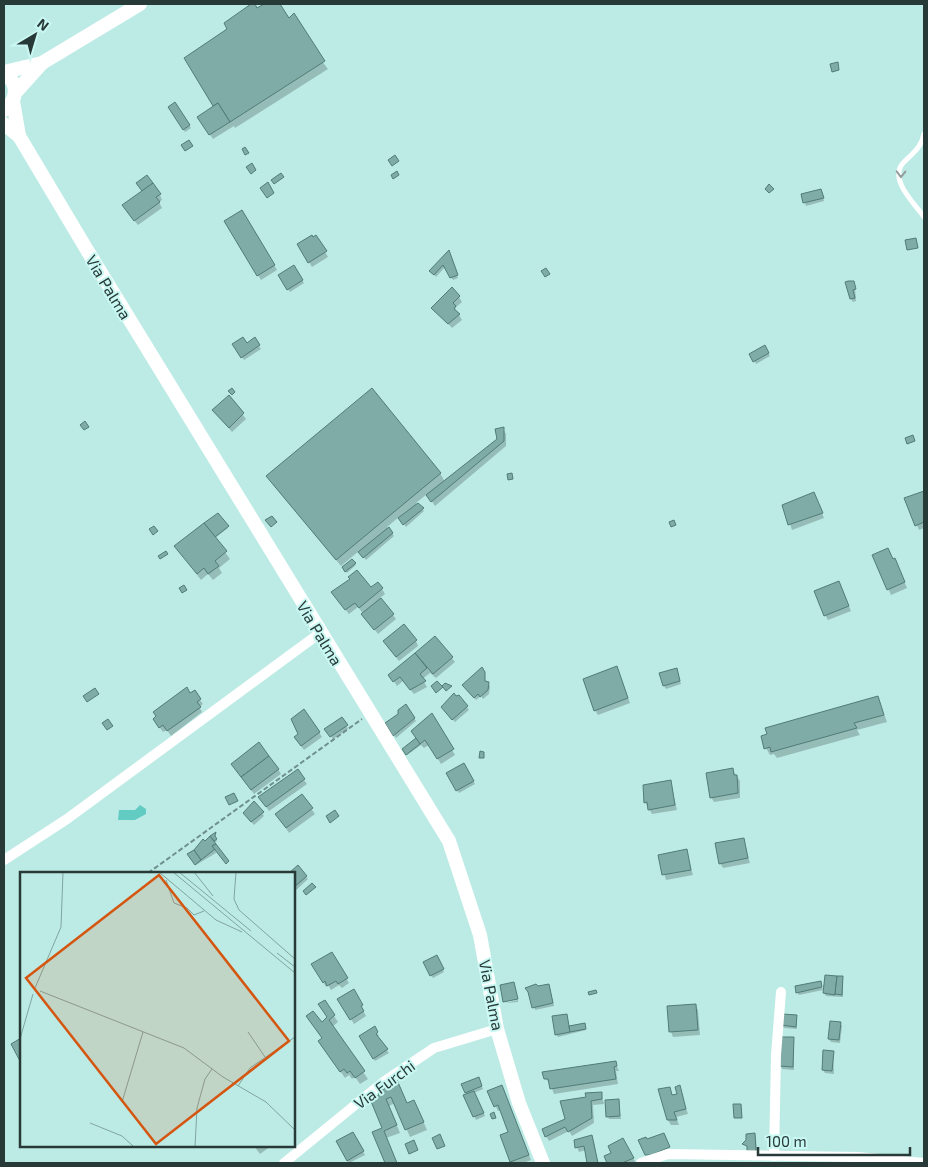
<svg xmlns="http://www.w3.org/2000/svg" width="928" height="1167" viewBox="0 0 928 1167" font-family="'Exo 2',sans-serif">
  <rect width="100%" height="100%" fill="#bcebe5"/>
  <!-- water -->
  <path fill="#62ccc2" d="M140 805 146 809V814L135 820H118L119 810H135Z"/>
  <!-- shadow -->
  <g fill="#0003">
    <path d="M253 4 257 10 266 4H278L328 69 235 128 234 126 213 139 201 122 217 111 185 58 229 29 225 23Z"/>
    <path d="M175 104 191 128 185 132 170 107Z"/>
    <path d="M822 194 824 201 806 206 802 195Z"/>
    <path d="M160 195 162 200 159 202 162 208 138 225 126 210Z"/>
    <path d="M242 212 277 270 261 280 226 222Z"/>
    <path d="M316 236 328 257 312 267 298 244Z"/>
    <path d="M450 254 458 278 453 280 445 267 436 277 431 271Z"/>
    <path d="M293 267 304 283 290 292 279 276Z"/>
    <path d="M847 283 855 286 856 301 853 302 851 299Z"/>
    <path d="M459 297 462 302 455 308 462 320 452 328 433 308Z"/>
    <path d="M254 339 261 349 244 360 234 344 246 345Z"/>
    <path d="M765 347 770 356 756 364 751 354Z"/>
    <path d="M229 397 246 419 232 432 214 411Z"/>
    <path d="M503 429 506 434V446L435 506 427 494 416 503 424 511 406 527 399 517 387 527 394 536 366 560 359 551 341 566 272 483 440 473 445 482 498 439Z"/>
    <path d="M924 492V528L919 530 906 499Z"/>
    <path d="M816 498 824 518 792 530 784 506Z"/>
    <path d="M218 515 228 528 215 538 230 559 219 568 222 573 213 580 208 574 201 580 175 546Z"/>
    <path d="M874 556 897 564 907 588 891 595Z"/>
    <path d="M352 560 356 565 347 573 343 568Z"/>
    <path d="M841 587 851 611 828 620 825 615Z"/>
    <path d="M371 589H382L385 594 380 598 396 619 378 634 358 607 349 614 335 597Z"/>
    <path d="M435 637 455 662 436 678 430 673 422 679 427 687 414 694 403 681 397 686 390 675Z"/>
    <path d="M416 641 418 646 399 661 387 646Z"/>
    <path d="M484 672 486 683 490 686 489 694 483 699 481 696 476 700 465 688Z"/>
    <path d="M619 673 630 703 598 715 595 710Z"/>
    <path d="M678 673 681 684 666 689 664 686Z"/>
    <path d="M190 694 200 700 203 704 199 707 202 712 171 736 167 730 163 732 157 724Z"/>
    <path d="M458 696 469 710 455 722 444 710Z"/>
    <path d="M878 697 887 722 857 730 860 735 777 758 774 754 770 755 766 748Z"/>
    <path d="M406 706 416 721 396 738 387 723 399 715Z"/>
    <path d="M432 715 455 755 441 764 429 745 424 748 421 745 407 755 403 749 417 739Z"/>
    <path d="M342 718 348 729 333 739 326 729Z"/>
    <path d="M319 732 322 737 304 750 298 742Z"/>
    <path d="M463 765 475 784 459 793 448 774Z"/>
    <path d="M235 769H278L281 774 254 794Z"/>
    <path d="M732 769 740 781V798L714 802 711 797Z"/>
    <path d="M304 780 307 784 269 811 263 802Z"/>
    <path d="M670 781 677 810 652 814 645 802Z"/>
    <path d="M302 796 315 814 289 833 280 819Z"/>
    <path d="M262 813 264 816 254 825 246 816Z"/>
    <path d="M213 836 217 841 214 843 229 863 213 845 216 853 196 865 189 855Z"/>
    <path d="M743 839 750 863 723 868 720 863Z"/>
    <path d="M686 851 693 875 666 880 659 856Z"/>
    <path d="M297 867 308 879 294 892V873H291Z"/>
    <path d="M332 954 349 983 342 988 339 985 331 990 328 985 326 987 313 965Z"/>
    <path d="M436 957 444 972 433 978 424 963Z"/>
    <path d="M843 978V997L826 996 824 993Z"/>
    <path d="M820 982 823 990 799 995 797 992Z"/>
    <path d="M550 988 554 1006 535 1010 534 1007Z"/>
    <path d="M353 991 366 1016 354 1024 339 999Z"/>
    <path d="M518 1000V1002L505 1003Z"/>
    <path d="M695 1005 698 1010 700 1035 673 1037 671 1032 669 1007Z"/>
    <path d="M566 1015 569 1027 585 1025 586 1030 558 1037 556 1034Z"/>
    <path d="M334 1016 338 1022 332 1027 368 1079 360 1084 355 1077 352 1079 349 1075 345 1078 324 1048 323 1039 307 1017 321 1023Z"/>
    <path d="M797 1017V1029L784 1028 782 1025Z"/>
    <path d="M840 1023 842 1026 840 1043 831 1042 829 1039Z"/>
    <path d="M374 1028 379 1036 377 1037 389 1053 375 1061 361 1037Z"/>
    <path d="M793 1038 794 1070 782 1069 781 1066Z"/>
    <path d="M833 1052 834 1074 825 1073 823 1070Z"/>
    <path d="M615 1062 619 1071H616L618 1084 554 1094 550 1083 545 1078Z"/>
    <path d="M480 1082 483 1089 474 1093 485 1116 476 1120 465 1096 468 1095 463 1085Z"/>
    <path d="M502 1086 531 1160 523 1163 512 1162 502 1136 510 1133 501 1110 498 1111 489 1092Z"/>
    <path d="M679 1087 688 1114 676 1117 679 1125H671L668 1120 669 1088 673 1097 678 1095Z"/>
    <path d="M400 1088 407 1105 418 1109 427 1130 410 1137 395 1103 389 1106 400 1133 386 1138 397 1163H386L373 1133 383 1129 371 1100Z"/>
    <path d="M601 1093 604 1104 593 1105 594 1123 572 1136 569 1131 549 1141 546 1136 587 1098Z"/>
    <path d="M618 1100 621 1119H609L608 1116Z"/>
    <path d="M353 1133 365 1155 349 1163 338 1142Z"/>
    <path d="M755 1135 756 1138 757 1153 743 1144Z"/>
    <path d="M591 1137 594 1142 598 1163H588L586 1150 579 1152 577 1147Z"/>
    <path d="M623 1140 636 1163H610L606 1156 613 1154Z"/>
    <path d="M254 1146H271L260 1154Z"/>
  </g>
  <!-- building -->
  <g fill="#7faca6" stroke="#517c77">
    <path d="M251 4H255L257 8 264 4H280L289 18 294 13 325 61 230 122 218 103 213 106 184 58 227 29 224 23Z"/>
    <path d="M838 62 839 70 832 72 830 64Z"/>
    <path d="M175 102 190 125 183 130 168 107Z"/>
    <path d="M218 103 230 122 209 135 197 117Z"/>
    <path d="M189 140 193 146 185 151 181 145Z"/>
    <path d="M245 147 249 153 245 155 242 149Z"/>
    <path d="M395 155 399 161 392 166 388 160Z"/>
    <path d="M252 163 256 170 251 174 246 167Z"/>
    <path d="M397 171 399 175 393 179 391 175Z"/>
    <path d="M281 173 284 177 274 184 271 180Z"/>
    <path d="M147 175 153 183 142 191 136 183Z"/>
    <path d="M268 182 274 193 267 198 260 188Z"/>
    <path d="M153 183 161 194 156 197 160 202 134 221 122 205Z"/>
    <path d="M769 184 774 189 769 193 765 189Z"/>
    <path d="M821 189 824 198 803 203 801 194Z"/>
    <path d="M242 210 275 265 257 276 224 221Z"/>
    <path d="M312 235 313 237 316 235 327 251 308 263 297 244Z"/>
    <path d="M916 238 918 248 907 250 905 240Z"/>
    <path d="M449 250 458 275 450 278 443 265 434 275 429 271Z"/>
    <path d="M294 265 303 280 287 290 278 275Z"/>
    <path d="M546 268 550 274 545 277 541 271Z"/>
    <path d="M848 281H854L856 289 853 290 855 298 850 299 845 282Z"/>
    <path d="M452 287 460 296 453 303 456 306 454 309 460 314 448 324 431 308Z"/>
    <path d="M243 337 247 343 255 337 260 345 241 358 232 344Z"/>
    <path d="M765 345 769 353 753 362 749 354Z"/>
    <path d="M232 388 235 392 232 395 228 391Z"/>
    <path d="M372 388 441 473 336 560 266 476Z"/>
    <path d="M229 395 244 413 229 428 212 410Z"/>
    <path d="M85 421 89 427 84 430 80 425Z"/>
    <path d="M504 427V441L431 502 426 495 497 439 495 429Z"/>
    <path d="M913 435 915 441 907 444 905 438Z"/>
    <path d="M512 473 513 479 508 480 507 474Z"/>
    <path d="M924 491V522L915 526 904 498Z"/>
    <path d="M814 492 823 513 788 525 782 505Z"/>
    <path d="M418 503 424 508 403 525 398 518Z"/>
    <path d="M218 513 229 526 215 537 204 523Z"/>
    <path d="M272 516 277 522 271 527 265 520Z"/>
    <path d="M674 520 676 525 671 527 669 522Z"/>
    <path d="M204 523 227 551 215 561 219 566 208 574 204 568 197 574 174 546Z"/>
    <path d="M154 526 158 531 153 535 149 529Z"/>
    <path d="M389 527 393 533 363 558 358 552Z"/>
    <path d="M888 548 893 559 895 558 905 582 887 590 872 555Z"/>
    <path d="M166 551 168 554 160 559 158 556Z"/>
    <path d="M352 559 356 563 345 572 342 567Z"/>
    <path d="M357 570 371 587 378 582 383 588 359 608 355 603 345 610 331 592 350 579 348 577Z"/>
    <path d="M839 581 849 606 824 616 814 591Z"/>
    <path d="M184 585 187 590 182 593 179 588Z"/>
    <path d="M381 598 394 614 374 630 361 614Z"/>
    <path d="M404 624 417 640 396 657 383 641Z"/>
    <path d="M435 636 453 657 433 674 415 653Z"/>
    <path d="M415 653 427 668 420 674 426 681 410 690 400 677 393 682 388 675Z"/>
    <path d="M617 666 628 698 594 711 583 679Z"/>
    <path d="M482 667 485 672V681L489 682 488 690 480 697 478 694 474 698 462 685Z"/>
    <path d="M677 668 680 681 663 686 659 673Z"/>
    <path d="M437 681 443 687 436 693 431 686Z"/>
    <path d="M445 683 452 686 446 691 442 686Z"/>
    <path d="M187 687 190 693 195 690 201 699 197 702 201 707 167 731 163 725 159 728 153 719 156 716 153 712Z"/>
    <path d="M95 688 99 694 87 702 83 696Z"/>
    <path d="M454 693 456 696 459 695 468 706 452 720 441 707Z"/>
    <path d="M878 696 884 715 854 723 857 728 771 752 770 747 764 749 761 736 767 734 765 728Z"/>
    <path d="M406 704 415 718 393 736 385 723 398 714V710Z"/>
    <path d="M304 709 320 732 301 746 294 737 298 734 291 719Z"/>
    <path d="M432 713 454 749 437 759 425 740 420 744 411 731Z"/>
    <path d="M342 717 348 725 330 737 324 729Z"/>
    <path d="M108 719 113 726 107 730 102 723Z"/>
    <path d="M416 738 420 744 406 755 402 749Z"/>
    <path d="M259 742 269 756 241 777 231 764Z"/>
    <path d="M480 751 484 752V758H479Z"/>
    <path d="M269 756 279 769 251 790 241 777Z"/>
    <path d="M464 763 474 781 456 791 446 773Z"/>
    <path d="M733 768 734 775H737L738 793 710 798 706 773Z"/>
    <path d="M298 769 305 779 266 807 258 797Z"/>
    <path d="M671 780 675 805 648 810 647 802 644 803 643 785Z"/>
    <path d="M234 793 238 801 229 805 225 797Z"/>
    <path d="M302 794 313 808 286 828 275 814Z"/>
    <path d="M254 801 264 812 251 822 243 813Z"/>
    <path d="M335 810 339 816 330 823 326 816Z"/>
    <path d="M216 832 215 836 217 839 214 841 210 836Z"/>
    <path d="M210 836 216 844 212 846 215 849 201 860 194 850 203 839 205 841Z"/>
    <path d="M744 838 748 858 719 864 715 843Z"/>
    <path d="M216 844 229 861 226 864 212 846Z"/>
    <path d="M687 849 691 870 662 875 658 855Z"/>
    <path d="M194 850 201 860 195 865 187 854Z"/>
    <path d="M298 865 307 876 294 887V873H289Z"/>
    <path d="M312 883 316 887 306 895 303 891Z"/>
    <path d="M332 952 348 978 338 984 336 981 327 986 325 981 323 983 311 964Z"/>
    <path d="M437 955 444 969 430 976 423 962Z"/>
    <path d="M825 975 837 976 835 995 823 993Z"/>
    <path d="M837 976H843L842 995 835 994Z"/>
    <path d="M821 981 822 987 796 993 795 986Z"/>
    <path d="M514 982 518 999 503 1002 500 985Z"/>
    <path d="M536 984 538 986 549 984 553 1003 532 1008 528 992 525 988Z"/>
    <path d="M354 989 363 1005 361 1006 364 1011 350 1020 337 999Z"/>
    <path d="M596 990 597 993 589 995 588 992Z"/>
    <path d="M325 1000 335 1015 329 1020 365 1071 355 1078 350 1071 347 1073 344 1069 340 1072 318 1041 322 1038 306 1016 313 1011 322 1022 327 1017 318 1004Z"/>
    <path d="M696 1004 698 1030 669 1032 667 1006Z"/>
    <path d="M567 1014 570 1032 555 1035 552 1016Z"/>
    <path d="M782 1014 797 1015 796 1027 781 1025Z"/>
    <path d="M830 1021 841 1022 839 1040 828 1039Z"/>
    <path d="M585 1023 586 1029 570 1032 569 1026Z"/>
    <path d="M375 1026 378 1032 376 1034 388 1049 373 1059 359 1036Z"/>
    <path d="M780 1037H794L793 1067 779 1066Z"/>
    <path d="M21 1038V1060L20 1061 11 1044Z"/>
    <path d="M823 1050 834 1051 832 1071 822 1070Z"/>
    <path d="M616 1061 617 1066 614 1067 616 1079 550 1089 548 1079H544L542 1072Z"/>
    <path d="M479 1077 482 1086 465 1093 461 1084Z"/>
    <path d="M397 1080 407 1103 414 1100 424 1122 405 1130 391 1097 386 1099 397 1125 384 1131 397 1163H385L372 1132 382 1128 370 1099 379 1095 378 1091 387 1088 386 1084Z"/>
    <path d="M502 1085 529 1155 510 1162 500 1135 508 1132 498 1105 494 1107 487 1091Z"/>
    <path d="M680 1085 686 1109 674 1112 677 1120H667L658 1089 670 1087 672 1095 677 1094 675 1087Z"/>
    <path d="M474 1091 484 1113 473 1117 463 1095Z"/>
    <path d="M602 1092V1099L591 1101 592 1118 568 1132 565 1127 545 1137 542 1129 565 1119 560 1101 586 1097 585 1093Z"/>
    <path d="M619 1099 620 1116 606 1117 605 1100Z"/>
    <path d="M733 1104H741L742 1118H734Z"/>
    <path d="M494 1112 496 1118 492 1119 490 1114Z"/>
    <path d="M353 1132 364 1151 347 1161 336 1141Z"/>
    <path d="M664 1133 670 1147 651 1155H645L638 1140 646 1137 647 1139Z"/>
    <path d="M755 1133 756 1151H747V1146L742 1144 746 1140V1134Z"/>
    <path d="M440 1134 445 1146 437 1149 432 1138Z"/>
    <path d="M592 1135 598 1163H587L584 1146 575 1148 574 1140Z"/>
    <path d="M623 1138 634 1158 622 1163H607L604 1156 611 1153 608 1146Z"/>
    <path d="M414 1140 418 1150 409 1154 405 1144Z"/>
  </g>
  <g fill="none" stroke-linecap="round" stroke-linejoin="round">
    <!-- path -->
    <path stroke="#6f8f8b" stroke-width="2" stroke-dasharray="5 2.5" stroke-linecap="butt" d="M148 873 362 719"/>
    <!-- lane -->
    <path stroke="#fff" stroke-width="5" d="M924 134C921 148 913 153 904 162 887 179 916 205 924 217"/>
    <!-- street -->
    <g stroke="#fff" stroke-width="10">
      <path d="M4 860 67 819 320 633"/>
      <path d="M774 1156 776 1055 781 992"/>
      <path d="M284 1163 382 1083 434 1048 497 1029"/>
      <path d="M641 1163 668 1154 858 1157 924 1163"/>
    </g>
    <!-- secondary -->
    <g stroke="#fff" stroke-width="14">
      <path d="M4 72 42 63 140 4"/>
      <path d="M4 73C19 83 18 100 4 110"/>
      <path d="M15 93 42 63"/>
      <path d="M13 101 19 136 87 250 449 841 480 935 497 1029 519 1103 543 1163"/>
      <path d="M4 124 19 136"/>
    </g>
  </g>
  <!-- one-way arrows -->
  <defs><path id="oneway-chevron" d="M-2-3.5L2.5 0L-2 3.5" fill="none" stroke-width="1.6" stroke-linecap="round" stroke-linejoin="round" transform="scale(1.25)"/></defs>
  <use stroke="#949c9c" href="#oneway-chevron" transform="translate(901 174) rotate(91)"/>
  <g text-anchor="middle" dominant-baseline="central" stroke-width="4" stroke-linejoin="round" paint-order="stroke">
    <!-- street labels -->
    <g font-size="16" fill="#283a38" stroke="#c9f8f2">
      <text transform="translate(109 287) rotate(59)">Via Palma</text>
      <text transform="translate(320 633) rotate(59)">Via Palma</text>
      <text transform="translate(492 995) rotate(79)">Via Palma</text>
      <text transform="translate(384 1084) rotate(-36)">Via Furchi</text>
    </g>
  </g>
  <!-- overview -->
  <g transform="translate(20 872)">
    <rect width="275" height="275" fill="#bcebe5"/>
    <path fill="none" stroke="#81a4a0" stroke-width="1" d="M139 0 196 48 222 60M153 0 275 101M159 0 231 59M174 0 193 24M216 0 214 27 219 38 275 87M146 8 154 31 167 36 174 43 184 39M257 81 275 95M15 116 41 55 43 0M20 119 164 176 203 205 246 230 275 258M228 160 245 185M0 167 13 122M218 214 230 196 275 165M102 230 123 160M70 251 102 264 113 274M175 275 177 236 185 207 192 197"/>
    <path fill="#d55610" fill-opacity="0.15" stroke="#d55610" stroke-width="2.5" d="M139 3 269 169 136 272 6 106Z"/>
    <rect width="275" height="275" fill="none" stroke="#283a38" stroke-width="2.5"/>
  </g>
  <!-- border -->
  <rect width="928" height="1167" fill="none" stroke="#283a38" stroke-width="10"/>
  <!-- north arrow -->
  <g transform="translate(35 35) rotate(38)" stroke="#c9f8f2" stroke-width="4" paint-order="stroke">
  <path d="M0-4L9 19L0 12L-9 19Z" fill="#283a38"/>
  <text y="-8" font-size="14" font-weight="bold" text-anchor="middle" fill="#283a38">N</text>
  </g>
  <!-- scale -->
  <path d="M758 1147v8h152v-8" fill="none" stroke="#283a38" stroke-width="2.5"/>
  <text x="766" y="1147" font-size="15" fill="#283a38" stroke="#c9f8f2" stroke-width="4" paint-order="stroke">100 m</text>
</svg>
